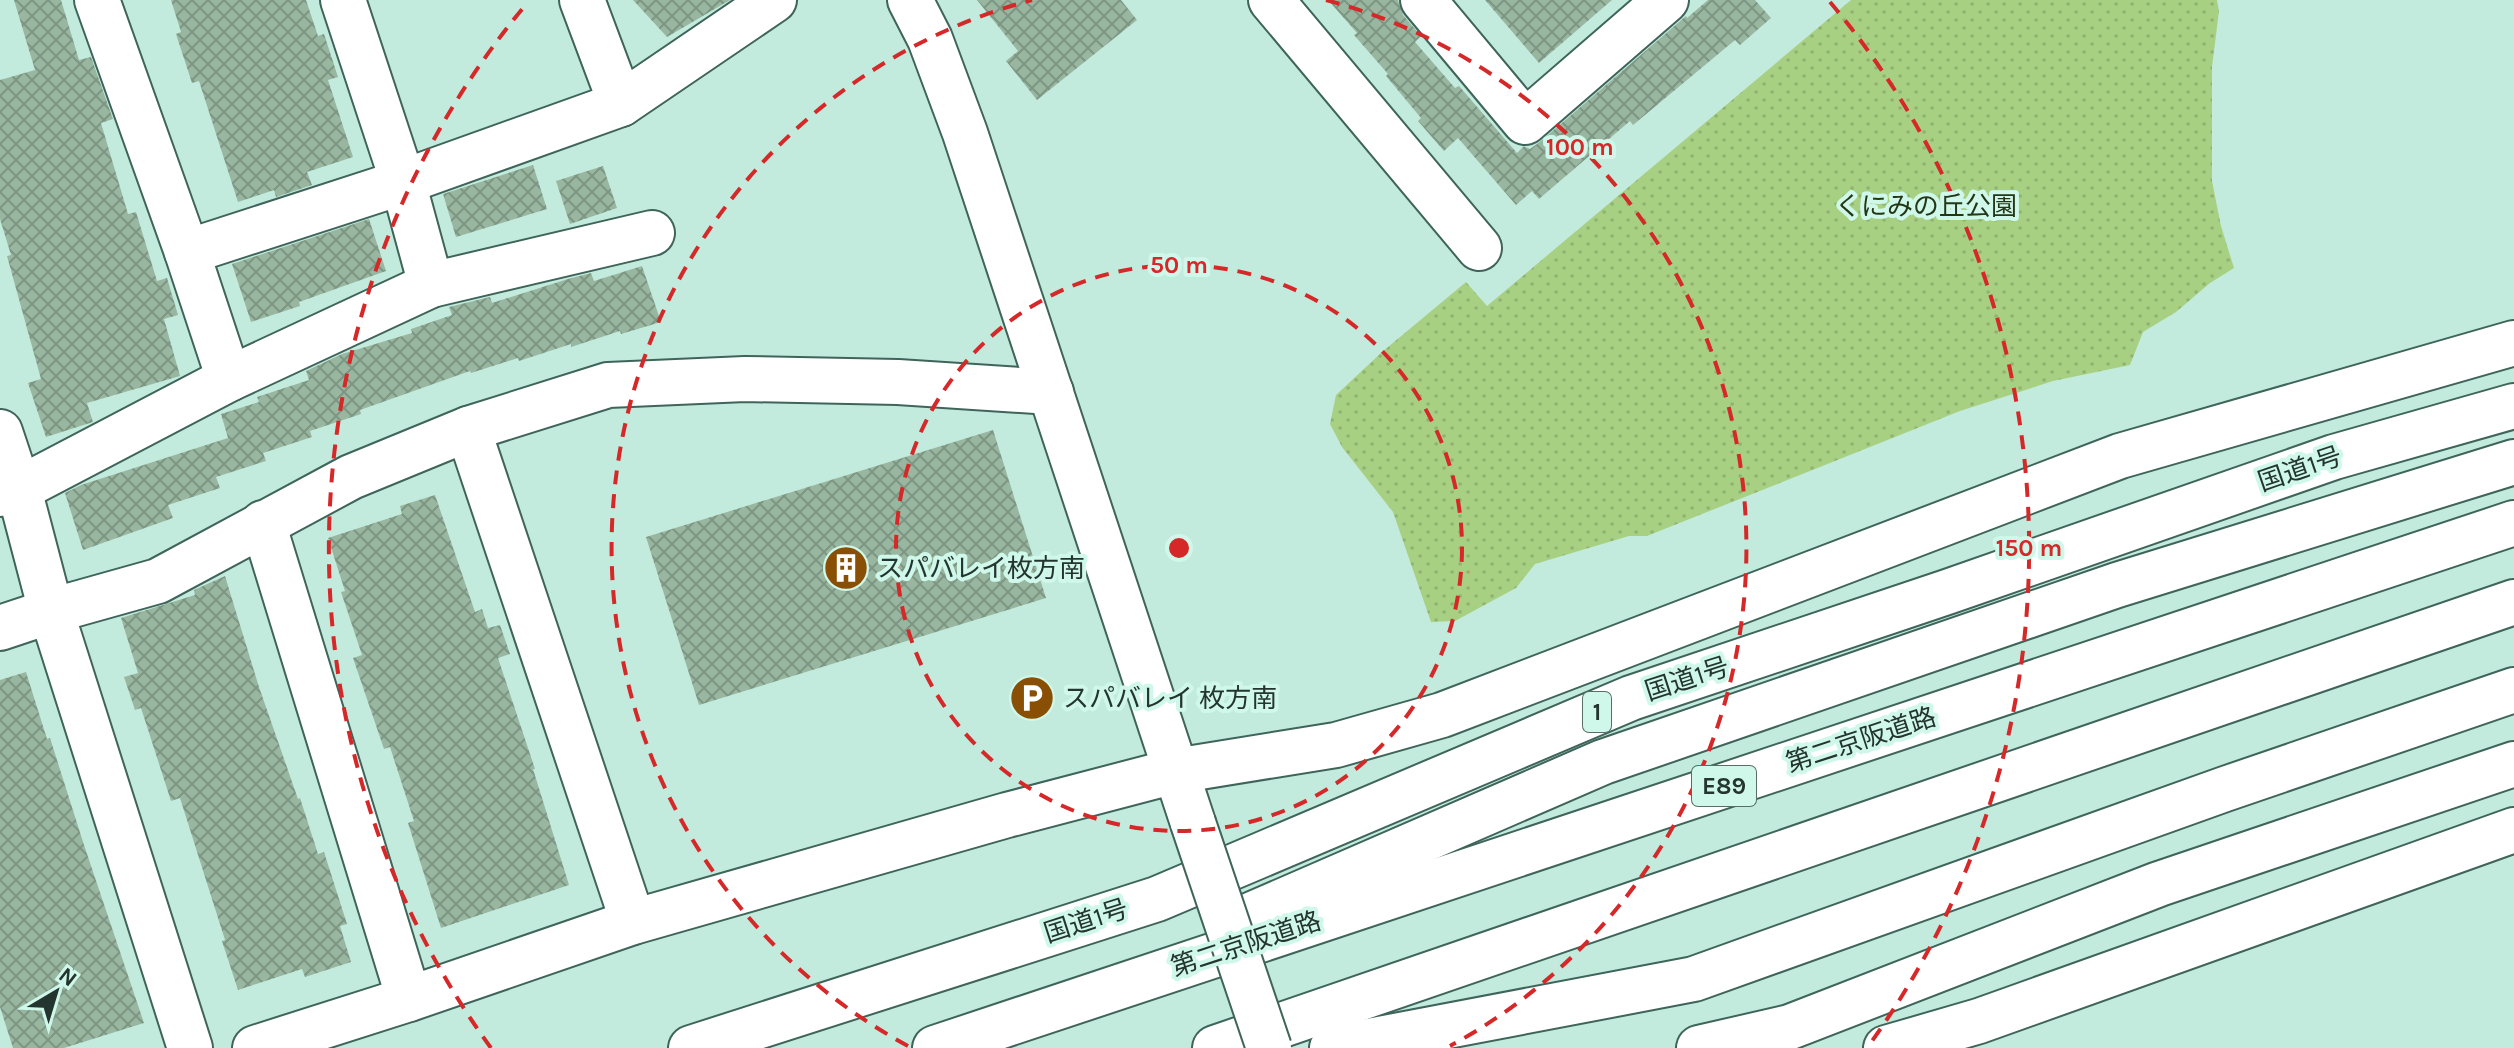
<svg xmlns="http://www.w3.org/2000/svg" width="2514" height="1048" viewBox="0 0 2514 1048" font-family="Karla,'Noto Sans JP',sans-serif">
  <defs>
    <pattern id="grass-dots" width="8" height="8" patternUnits="userSpaceOnUse" patternTransform="scale(2)"><rect width="8" height="8" fill="#a8d083"/><path d="M2 2h.1M6 6h.1" fill="none" stroke="#90b371" stroke-width="1.8" stroke-linecap="round"/></pattern>
    <pattern id="building-cross-hatch" width="8" height="8" patternUnits="userSpaceOnUse" patternTransform="scale(2)"><rect width="8" height="8" fill="#99b7a0"/><path d="M0 0l8 8M0 8l8-8" fill="none" stroke="#7d9683"/></pattern>
  </defs>
  <rect width="100%" height="100%" fill="#c2ebde"/>
  <!-- grass -->
  <path fill="url(#grass-dots)" d="M1851 0H2217L2219 11 2212 67V181L2221 226 2234 268 2210 283 2176 312 2143 332 2130 365 2053 381 1960 411 1647 536H1629L1535 564 1516 588 1455 621 1431 622 1393 512 1342 447 1330 424 1336 395 1382 352 1466 282 1487 306Z"/>
  <!-- building -->
  <g fill="url(#building-cross-hatch)">
    <path d="M14 0H61L79 60 91 57 113 119 101 123 128 214 136 212 157 281 167 278 178 315 164 319 180 376 87 403 93 422 46 437 28 383 41 379 7 256 11 255 0 219V80L35 70Z"/>
    <path d="M171 0H306L318 36 324 34 338 77 328 80 353 157 307 172 312 185 276 197 274 190 238 202 199 81 192 83 176 34 181 32Z"/>
    <path d="M633 0H730L667 37Z"/>
    <path d="M977 0H1121L1137 20 1037 100 1006 61 1018 51Z"/>
    <path d="M1328 0H1398L1403 15 1421 36 1415 42 1455 88 1459 86 1517 153 1524 146 1530 149 1541 141 1686 16 1687 18 1708 0H1755L1771 18 1740 45 1735 40 1633 125 1630 121 1539 199 1532 191 1516 205 1458 138 1444 151 1418 121 1421 118 1386 76 1388 74 1354 35 1357 33Z"/>
    <path d="M1485 0H1612L1539 63Z"/>
    <path d="M533 165 547 209 456 237 443 194Z"/>
    <path d="M603 166 617 208 570 224 556 181Z"/>
    <path d="M369 219 386 271 299 302 300 306 251 322 232 264Z"/>
    <path d="M642 266 661 322 621 334 620 331 571 347V344L519 361 518 358 471 373 470 371 360 410 361 414 310 431 312 437 263 453 266 461 216 477 220 488 168 505 173 518 83 550 65 493 81 485 228 438 221 414 259 402 257 397 309 380 306 371 342 354 412 333 411 329 452 315 449 307 490 297 492 303 568 279 591 273 594 281Z"/>
    <path d="M993 430 1046 598 699 705 646 537Z"/>
    <path d="M435 495 475 612 482 609 488 628 500 625 510 654 498 658 535 769H533L569 885 441 928 408 823 414 821 390 747 384 749 353 658 362 655 341 592 345 591 328 538 402 514 400 506Z"/>
    <path d="M225 576 259 687 298 799 300 798 318 854 324 852 347 924 340 926 351 962 305 977 302 969 238 990 222 941 225 940 180 798 171 801 141 708 135 710 124 677 138 673 121 618 195 595 194 590Z"/>
    <path d="M26 672 47 739 50 738 84 845 144 1023 64 1048H13L0 1007V680Z"/>
  </g>
  <g fill="none" stroke-linecap="round" stroke-linejoin="round">
    <!-- minor casing -->
    <g stroke="#3f645a" stroke-width="48">
      <g id="minor">
        <path d="M97 0 187 252 403 182 621 104 774 0"/>
        <path d="M343 0 403 182 431 285"/>
        <path d="M582 0 621 104"/>
        <path d="M910 0 930 39 965 133 1193 823"/>
        <path d="M1271 0 1479 248"/>
        <path d="M1423 0 1525 122 1666 0"/>
        <path d="M187 252 229 379"/>
        <path d="M468 429 633 922"/>
        <path d="M0 432 19 489 51 611 158 581 351 477 468 429 608 385 745 379 898 382 1051 392"/>
        <path d="M0 494 19 489 229 379 431 285 652 233"/>
        <path d="M263 523 409 999"/>
        <path d="M0 628 51 611 190 1048"/>
        <path d="M255 1048 409 999 633 922 1007 815 1175 771 1336 745 1442 715 2120 456 2514 343"/>
        <path d="M1886 1048 1979 1021 2514 830"/>
      </g>
    </g>
    <!-- highway casing -->
    <g stroke="#3f645a" stroke-width="48">
      <g id="highway">
        <path d="M1239 920 1603 762 2117 585 2514 462"/>
        <path d="M691 1048 1157 899 1631 698 1947 592 2334 457 2514 406"/>
        <path d="M935 1048 2514 523"/>
        <path d="M1215 1048 2514 602"/>
        <path d="M1332 1048 1694 979 2225 789 2514 690"/>
        <path d="M1699 1048 1790 1027 2159 884 2514 764"/>
      </g>
    </g>
    <!-- minor -->
    <use href="#minor" stroke="#fff" stroke-width="44"/>
    <!-- highway -->
    <use href="#highway" stroke="#fff" stroke-width="44"/>
    <!-- minor-bridge casing -->
    <g stroke="#3f645a" stroke-width="48" stroke-linecap="butt">
      <path id="minor-bridge" d="M1193 823 1269 1048"/>
    </g>
    <!-- minor-bridge -->
    <use href="#minor-bridge" stroke="#fff" stroke-width="44"/>
  </g>
  <!-- distance rings -->
  <g fill="none" stroke="#d62828" stroke-width="4" stroke-dasharray="14 10">
    <circle cx="1179" cy="548" r="283"/>
    <path d="M908 1046A567 567 0 0 1 1032 0M1326 0A567 567 0 0 1 1450 1046"/>
    <path d="M491 1048A850 850 0 0 1 528 2M1830 2A850 850 0 0 1 1867 1048"/>
  </g>
  <!-- icons -->
  <defs>
    <g id="building-disc" transform="scale(2.3)"><circle r="9.5" fill="#895005" stroke="#cff8eb"/><path d="M-4-6H4V6H1V3H-1V6H-4ZM-2.5-4.3h1.7v1.8h-1.7ZM.8-4.3h1.7v1.8H.8ZM-2.5-1h1.7V.8h-1.7ZM.8-1h1.7V.8H.8Z" fill="#fff"/></g>
    <g id="parking-disc" transform="scale(2.3)"><circle r="9.5" fill="#895005" stroke="#cff8eb"/><path d="M-3.5-5.5H1a3.5 3.5 0 0 1 0 7H-1V5.5H-3.5ZM-1-3.4V-.6H.8a1.4 1.4 0 0 0 0-2.8Z" fill="#fff"/></g>
  </defs>
  <g fill-rule="evenodd">
    <use href="#building-disc" x="846" y="568"/>
    <use href="#parking-disc" x="1032" y="698"/>
  </g>
  <g text-anchor="middle" dominant-baseline="central" stroke-width="8" stroke-linejoin="round" paint-order="stroke">
    <!-- shield labels -->
    <g fill="#cff8eb" stroke="#576f67" stroke-width="2">
      <rect x="1583" y="692" width="28" height="40" rx="6"/>
      <rect x="1692" y="766" width="64" height="40" rx="6"/>
    </g>
    <g font-size="24" font-weight="bold" fill="#24342f">
      <text x="1597" y="712">1</text>
      <text x="1724" y="786">E89</text>
    </g>
    <!-- park labels -->
    <g font-size="26" fill="#253614" stroke="#cff8eb">
      <text x="1926" y="206">くにみの丘公園</text>
    </g>
    <!-- street labels -->
    <g font-size="26" fill="#24342f" stroke="#cff8eb">
      <text transform="translate(2300 469) rotate(-19)">国道1号</text>
      <text transform="translate(1687 679) rotate(-18)">国道1号</text>
      <text transform="translate(1861 740) rotate(-18)">第二京阪道路</text>
      <text transform="translate(1086 921) rotate(-18)">国道1号</text>
      <text transform="translate(1246 944) rotate(-18)">第二京阪道路</text>
    </g>
    <!-- poi labels -->
    <g font-size="26" fill="#24342f" stroke="#cff8eb" text-anchor="start">
      <text x="877" y="568">スパバレイ枚方南</text>
      <text x="1063" y="698">スパバレイ 枚方南</text>
    </g>
  </g>
  <circle cx="1179" cy="548" r="12" fill="#d62828" stroke="#cff8eb" stroke-width="4"/>
  <g font-size="24" text-anchor="middle" font-weight="bold" fill="#d62828" stroke="#cff8eb" stroke-width="8" stroke-linejoin="round" paint-order="stroke">
    <text x="1580" y="155">100 m</text>
    <text x="1179" y="273">50 m</text>
    <text x="2029" y="556">150 m</text>
  </g>
  <!-- north arrow -->
  <g transform="translate(56 992) rotate(38)" stroke="#cff8eb" stroke-width="6" paint-order="stroke">
  <path d="M0-6L14 30L0 20L-14 30Z" fill="#24342f"/>
  <text y="-12" font-size="22" font-weight="bold" text-anchor="middle" fill="#24342f">N</text>
  </g>
</svg>
